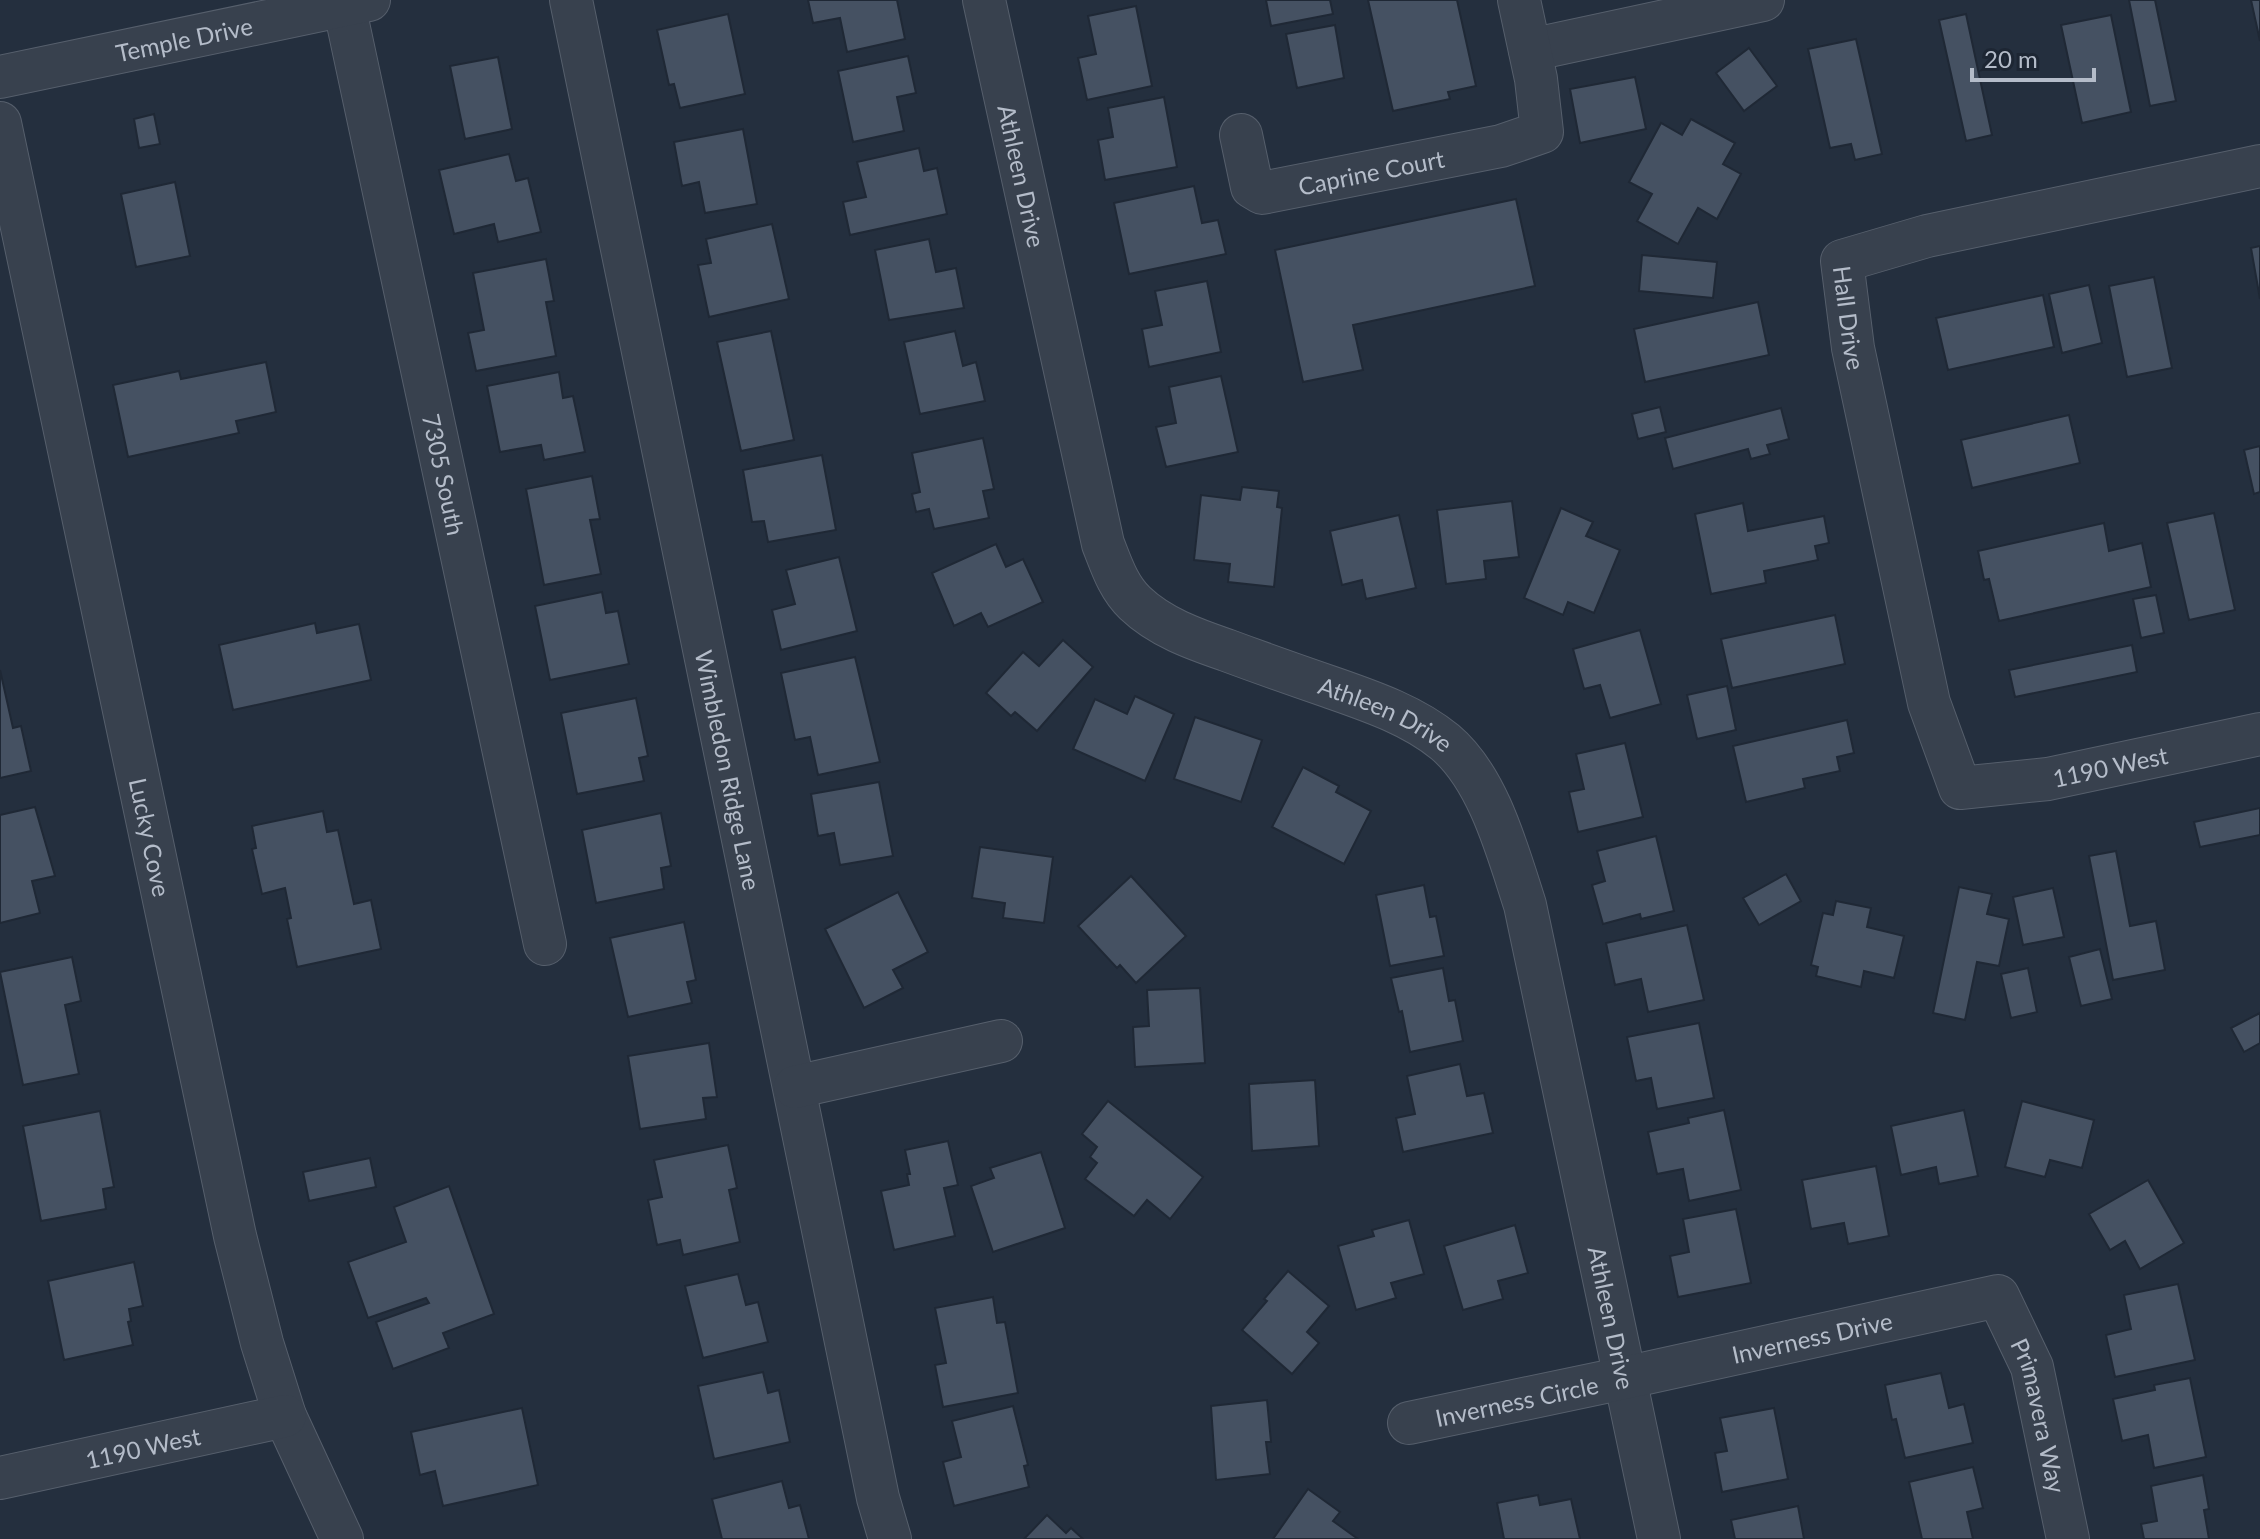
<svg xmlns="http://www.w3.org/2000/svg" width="2260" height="1539" viewBox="0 0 2260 1539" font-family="Lato,sans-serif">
  <rect width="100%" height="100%" fill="#242f3e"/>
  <!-- building -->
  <g fill="#455162" stroke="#1f2835" stroke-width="2">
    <path d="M808 0H897L905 39 847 52 840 18 813 23Z"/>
    <path d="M1266 0H1330L1333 14 1271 26Z"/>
    <path d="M1368 0H1457L1476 86 1448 92 1450 99 1393 111Z"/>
    <path d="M2129 0H2155L2176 101 2150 106Z"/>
    <path d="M2251 0H2260V41Z"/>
    <path d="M1136 6 1152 86 1087 100 1078 58 1096 54 1088 16Z"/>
    <path d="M728 14 745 94 680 108 674 84 669 85 657 30Z"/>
    <path d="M1966 14 1992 135 1966 141 1939 20Z"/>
    <path d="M2111 15 2131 112 2082 123 2061 25Z"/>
    <path d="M1335 25 1344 78 1297 88 1286 34Z"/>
    <path d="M1856 39 1882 154 1855 160 1851 144 1830 148 1808 49Z"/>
    <path d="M1749 48 1777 86 1744 111 1716 73Z"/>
    <path d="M908 56 916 93 897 97 904 131 853 142 838 71Z"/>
    <path d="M498 57 512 129 465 139 450 66Z"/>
    <path d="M1635 77 1646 129 1580 143 1570 89Z"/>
    <path d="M1164 97 1177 167 1105 180 1098 140 1113 137 1108 108Z"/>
    <path d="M154 114 160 144 139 148 134 119Z"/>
    <path d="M1691 119 1735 143 1723 164 1741 174 1717 219 1698 208 1678 244 1637 221 1652 194 1629 182 1661 123 1682 135Z"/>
    <path d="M743 129 757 204 705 213 699 182 682 186 674 142Z"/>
    <path d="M919 148 924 171 937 168 947 214 850 235 843 202 866 197 857 162Z"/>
    <path d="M509 154 516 181 528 178 541 232 498 242 494 224 454 234 439 170Z"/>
    <path d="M175 182 190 256 136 267 121 194Z"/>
    <path d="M1194 186 1202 223 1218 220 1226 254 1129 274 1114 203Z"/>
    <path d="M1516 199 1535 286 1353 325 1363 370 1303 382 1275 250Z"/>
    <path d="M772 224 789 299 709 317 698 265 711 263 706 239Z"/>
    <path d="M929 239 936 272 956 268 964 308 889 320 875 250Z"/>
    <path d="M2260 246V299L2251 248Z"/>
    <path d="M1642 255 1717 262 1713 298 1639 291Z"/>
    <path d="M546 259 554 301 546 302 556 356 476 371 468 333 484 330 473 273Z"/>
    <path d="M2154 277 2172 368 2127 377 2109 286Z"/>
    <path d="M1207 281 1221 352 1149 367 1142 329 1162 325 1155 291Z"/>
    <path d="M2089 285 2102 343 2062 353 2049 294Z"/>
    <path d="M2043 295 2054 347 1948 370 1936 318Z"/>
    <path d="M1758 302 1769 355 1645 382 1634 329Z"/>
    <path d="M771 331 794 440 741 451 717 342Z"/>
    <path d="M955 331 963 366 976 362 985 401 920 414 904 342Z"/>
    <path d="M266 362 276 412 236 421 239 433 128 457 113 385 179 371 181 379Z"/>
    <path d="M559 372 563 398 573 396 585 452 544 460 541 445 500 452 487 386Z"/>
    <path d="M1221 376 1238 452 1166 467 1156 427 1176 423 1169 387Z"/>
    <path d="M1660 407 1666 432 1638 439 1632 414Z"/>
    <path d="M1781 408 1789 439 1767 445 1770 454 1751 459 1748 449 1673 469 1665 438Z"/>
    <path d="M2069 415 2080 463 1972 488 1961 440Z"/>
    <path d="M983 438 994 489 983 491 989 518 934 529 929 509 916 512 912 494 920 492 912 453Z"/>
    <path d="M2260 446V492L2254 494 2244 450Z"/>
    <path d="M822 455 836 530 768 542 764 521 752 522 743 470Z"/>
    <path d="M592 476 600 519 590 520 601 574 544 585 526 489Z"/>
    <path d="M1242 487 1279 491 1277 507 1282 508 1274 587 1228 582 1230 564 1194 560 1201 495 1240 500Z"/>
    <path d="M1512 501 1519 557 1484 561 1486 579 1446 584 1437 510Z"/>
    <path d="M1743 503 1748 531 1824 516 1829 543 1815 546 1818 560 1764 571 1766 583 1711 594 1695 514Z"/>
    <path d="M1561 508 1593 522 1586 536 1620 550 1594 613 1568 602 1563 615 1524 598Z"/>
    <path d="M2214 513 2235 610 2189 620 2167 523Z"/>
    <path d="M1399 515 1416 588 1366 599 1362 580 1342 585 1330 531Z"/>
    <path d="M2104 523 2109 551 2142 543 2151 587 1999 621 1989 579 1984 580 1978 551Z"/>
    <path d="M996 544 1006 567 1023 559 1043 602 988 627 981 613 954 626 932 573Z"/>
    <path d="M839 557 857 631 781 650 772 610 795 604 786 570Z"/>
    <path d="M602 592 606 613 618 611 629 664 550 680 535 606Z"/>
    <path d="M2156 595 2164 633 2141 638 2133 599Z"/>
    <path d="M1835 615 1845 664 1732 688 1721 639Z"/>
    <path d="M315 623 317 633 359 624 371 680 233 710 219 645Z"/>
    <path d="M1640 630 1661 704 1610 718 1600 685 1584 689 1573 649Z"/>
    <path d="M1063 640 1093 667 1037 731 1015 712 1011 716 986 693 1023 652 1039 666Z"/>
    <path d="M2132 645 2137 672 2015 697 2009 670Z"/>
    <path d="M855 657 880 762 818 775 810 737 795 740 781 673Z"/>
    <path d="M0 670 13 728 21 726 31 771 0 778Z"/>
    <path d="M1727 686 1736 730 1697 739 1687 695Z"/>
    <path d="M1135 696 1174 714 1145 781 1073 749 1095 699 1127 714Z"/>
    <path d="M636 698 648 756 639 758 644 781 577 794 561 713Z"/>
    <path d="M1195 717 1262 740 1241 802 1174 779Z"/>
    <path d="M1847 720 1854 753 1837 757 1840 771 1803 779 1805 788 1746 802 1733 746Z"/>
    <path d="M1625 743 1643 817 1578 832 1569 792 1584 789 1576 754Z"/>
    <path d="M1303 767 1339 786 1336 792 1371 811 1344 864 1272 827Z"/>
    <path d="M879 782 893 856 840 865 834 833 818 836 811 794Z"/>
    <path d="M35 807 55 876 32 881 40 913 0 923V815Z"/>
    <path d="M2260 808V835L2200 847 2194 822Z"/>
    <path d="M323 811 327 832 338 830 354 904 371 900 381 949 297 967 287 919 291 918 285 888 262 894 252 849 256 848 252 826Z"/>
    <path d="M661 813 671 866 661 868 664 889 596 903 582 830Z"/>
    <path d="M1656 836 1674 911 1641 919 1640 914 1603 924 1592 885 1605 881 1597 851Z"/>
    <path d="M980 847 1053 857 1044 923 1003 918 1005 903 972 898Z"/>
    <path d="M2116 851 2130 926 2156 921 2165 970 2113 980 2089 856Z"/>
    <path d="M1786 874 1801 901 1759 925 1743 898Z"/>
    <path d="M1131 876 1186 936 1136 983 1120 965 1117 968 1078 926Z"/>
    <path d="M1424 885 1430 917 1436 916 1444 956 1390 966 1376 895Z"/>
    <path d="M1959 887 1992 894 1987 914 2009 919 1999 966 1977 962 1965 1020 1933 1013Z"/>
    <path d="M2053 888 2064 937 2023 945 2013 897Z"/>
    <path d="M898 892 928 952 893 970 903 988 864 1008 825 929Z"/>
    <path d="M1836 901 1871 908 1867 927 1904 936 1894 978 1864 971 1861 987 1816 976 1818 967 1811 965 1823 913 1833 915Z"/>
    <path d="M684 922 696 980 687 982 692 1003 628 1017 610 938Z"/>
    <path d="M1687 925 1704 1000 1648 1012 1641 979 1615 985 1606 943Z"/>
    <path d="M2100 949 2112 999 2081 1006 2069 957Z"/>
    <path d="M72 957 81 1001 65 1005 79 1074 23 1085 0 972Z"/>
    <path d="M1443 968 1449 1001 1455 1000 1463 1041 1410 1052 1402 1011 1399 1012 1391 978Z"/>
    <path d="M2028 968 2037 1012 2011 1018 2001 974Z"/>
    <path d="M1200 988 1205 1063 1135 1067 1133 1027 1149 1026 1147 990Z"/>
    <path d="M2260 1013V1043L2244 1052 2231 1028Z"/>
    <path d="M1699 1023 1714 1098 1657 1109 1651 1078 1636 1081 1627 1037Z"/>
    <path d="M709 1043 717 1097 703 1098 706 1119 640 1129 628 1056Z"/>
    <path d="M1460 1064 1467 1096 1484 1093 1493 1133 1403 1152 1396 1118 1415 1114 1407 1076Z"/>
    <path d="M1315 1080 1319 1146 1252 1151 1249 1084Z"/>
    <path d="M1108 1101 1203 1177 1170 1219 1147 1200 1134 1216 1085 1179 1097 1163 1090 1157 1097 1147 1082 1134Z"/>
    <path d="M2022 1101 2094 1120 2082 1168 2050 1160 2045 1177 2005 1167Z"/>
    <path d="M1724 1110 1741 1190 1689 1201 1683 1169 1657 1174 1648 1132 1689 1123 1688 1118Z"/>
    <path d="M1964 1110 1978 1176 1939 1184 1936 1167 1901 1175 1891 1126Z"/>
    <path d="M100 1111 114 1187 103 1189 106 1209 41 1221 23 1126Z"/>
    <path d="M948 1141 958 1185 944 1188 955 1236 894 1250 881 1191 909 1185 907 1174H910L905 1150Z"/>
    <path d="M728 1145 737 1188 729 1190 740 1242 683 1255 680 1240 657 1245 648 1200 662 1197 654 1160Z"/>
    <path d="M1041 1152 1065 1228 993 1252 971 1186 994 1178 990 1168Z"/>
    <path d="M370 1158 376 1187 309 1201 303 1172Z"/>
    <path d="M1876 1166 1889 1236 1848 1244 1844 1223 1811 1229 1802 1180Z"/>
    <path d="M2148 1180 2184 1243 2140 1269 2125 1241 2110 1250 2089 1214Z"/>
    <path d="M449 1186 494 1314 443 1333 449 1348 393 1369 376 1322 429 1303 426 1298 368 1318 348 1262 406 1242 394 1207Z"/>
    <path d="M1736 1209 1751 1283 1678 1297 1670 1256 1689 1252 1683 1219Z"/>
    <path d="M1409 1220 1424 1274 1391 1283 1396 1298 1356 1310 1338 1246 1374 1236 1372 1230Z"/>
    <path d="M1515 1225 1528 1273 1498 1281 1503 1299 1463 1310 1444 1246Z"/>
    <path d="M134 1262 143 1306 129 1309 131 1321 128 1322 133 1345 64 1360 48 1281Z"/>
    <path d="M1288 1271 1329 1306 1307 1332 1319 1343 1292 1374 1242 1330 1267 1301 1264 1299Z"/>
    <path d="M738 1274 746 1305 758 1302 768 1342 703 1358 685 1286Z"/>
    <path d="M2178 1284 2195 1360 2115 1377 2106 1335 2131 1329 2124 1295Z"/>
    <path d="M993 1297 997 1323 1005 1322 1018 1393 943 1407 935 1365 946 1363 935 1308Z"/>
    <path d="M763 1372 768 1393 779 1390 790 1442 714 1459 698 1386Z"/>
    <path d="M1941 1373 1949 1408 1964 1404 1973 1443 1905 1458 1896 1419 1892 1420 1885 1385Z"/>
    <path d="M2190 1378 2206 1457 2154 1468 2148 1435 2122 1441 2113 1399 2155 1390 2154 1385Z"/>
    <path d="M1267 1400 1271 1442H1266L1270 1474 1216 1480 1211 1406Z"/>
    <path d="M1013 1406 1028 1465 1024 1466 1029 1487 954 1506 943 1462 961 1457 952 1421Z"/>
    <path d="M522 1408 538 1485 443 1506 435 1471 420 1475 411 1432Z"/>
    <path d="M1774 1408 1788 1479 1722 1492 1715 1453 1727 1451 1720 1418Z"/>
    <path d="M1973 1467 1983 1508 1967 1512 1973 1539H1922L1909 1482Z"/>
    <path d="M2203 1475 2209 1509 2204 1510 2209 1539H2144L2141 1524 2157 1521 2151 1486Z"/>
    <path d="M782 1481 789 1508 800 1505 809 1539H722L712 1499Z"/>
    <path d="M1308 1489 1340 1512 1333 1521 1358 1539H1273Z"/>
    <path d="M1538 1495 1540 1505 1571 1499 1580 1539H1504L1497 1503Z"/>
    <path d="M1798 1506 1804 1539H1735L1731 1520Z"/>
    <path d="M1047 1515 1066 1533 1071 1528 1083 1539H1024Z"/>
  </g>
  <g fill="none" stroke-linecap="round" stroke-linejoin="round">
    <!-- minor casing -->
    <g stroke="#565f6c" stroke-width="44">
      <g id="minor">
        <path id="s1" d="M571 0 878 1498 890 1539"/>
        <path id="s2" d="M984 0 1103 544C1111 564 1118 587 1135 603 1160 627 1194 639 1226 650 1261 663 1295 675 1330 687 1370 701 1412 715 1445 742 1489 779 1508 853 1525 905L1659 1539"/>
        <path id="s3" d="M344 5 545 944"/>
        <path d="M1530 50 1763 0"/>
        <path id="s4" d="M0 77 369 0"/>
        <path id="s5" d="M0 123 235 1236 262 1343 285 1416 342 1539"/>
        <path id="s6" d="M1241 135 1252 187 1262 193 1501 146 1542 132 1536 79 1519 0"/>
        <path id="s7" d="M2260 166 1927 236 1842 261 1853 348 1929 703 1960 788 2048 779 2260 734"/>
        <path d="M795 1087 1001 1041"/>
        <path id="s8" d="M1409 1423 1624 1378 1998 1296 2032 1367 2068 1539"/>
        <path id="s9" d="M0 1478 285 1416"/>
      </g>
    </g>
    <!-- minor -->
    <use href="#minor" stroke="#38414e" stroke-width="42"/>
  </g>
  <g text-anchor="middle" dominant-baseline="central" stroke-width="6" stroke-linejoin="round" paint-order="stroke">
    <!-- street labels -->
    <g font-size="24" fill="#b4bcc9" stroke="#1d2633">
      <text stroke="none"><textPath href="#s4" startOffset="188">Temple Drive</textPath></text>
      <text stroke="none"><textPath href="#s6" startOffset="176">Caprine Court</textPath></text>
      <text stroke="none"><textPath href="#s2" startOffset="180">Athleen Drive</textPath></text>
      <text stroke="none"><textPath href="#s7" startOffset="486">Hall Drive</textPath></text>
      <text stroke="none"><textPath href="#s3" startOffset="480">7305 South</textPath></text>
      <text stroke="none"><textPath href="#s2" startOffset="900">Athleen Drive</textPath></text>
      <text stroke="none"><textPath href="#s7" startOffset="1122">1190 West</textPath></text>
      <text stroke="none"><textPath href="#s1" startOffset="786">Wimbledon Ridge Lane</textPath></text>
      <text stroke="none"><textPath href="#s5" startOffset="730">Lucky Cove</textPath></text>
      <text stroke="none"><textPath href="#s2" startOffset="1572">Athleen Drive</textPath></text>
      <text stroke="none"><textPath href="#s8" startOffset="412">Inverness Drive</textPath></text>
      <text stroke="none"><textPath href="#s8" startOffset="110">Inverness Circle</textPath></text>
      <text stroke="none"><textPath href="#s8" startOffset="730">Primavera Way</textPath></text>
      <text stroke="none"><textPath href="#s9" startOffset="146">1190 West</textPath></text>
    </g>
  </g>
  <!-- scale -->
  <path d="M1972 68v12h122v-12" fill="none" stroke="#b4bcc9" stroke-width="4"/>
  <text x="1984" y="68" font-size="24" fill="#b4bcc9" stroke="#1d2633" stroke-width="6" paint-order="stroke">20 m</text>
</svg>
